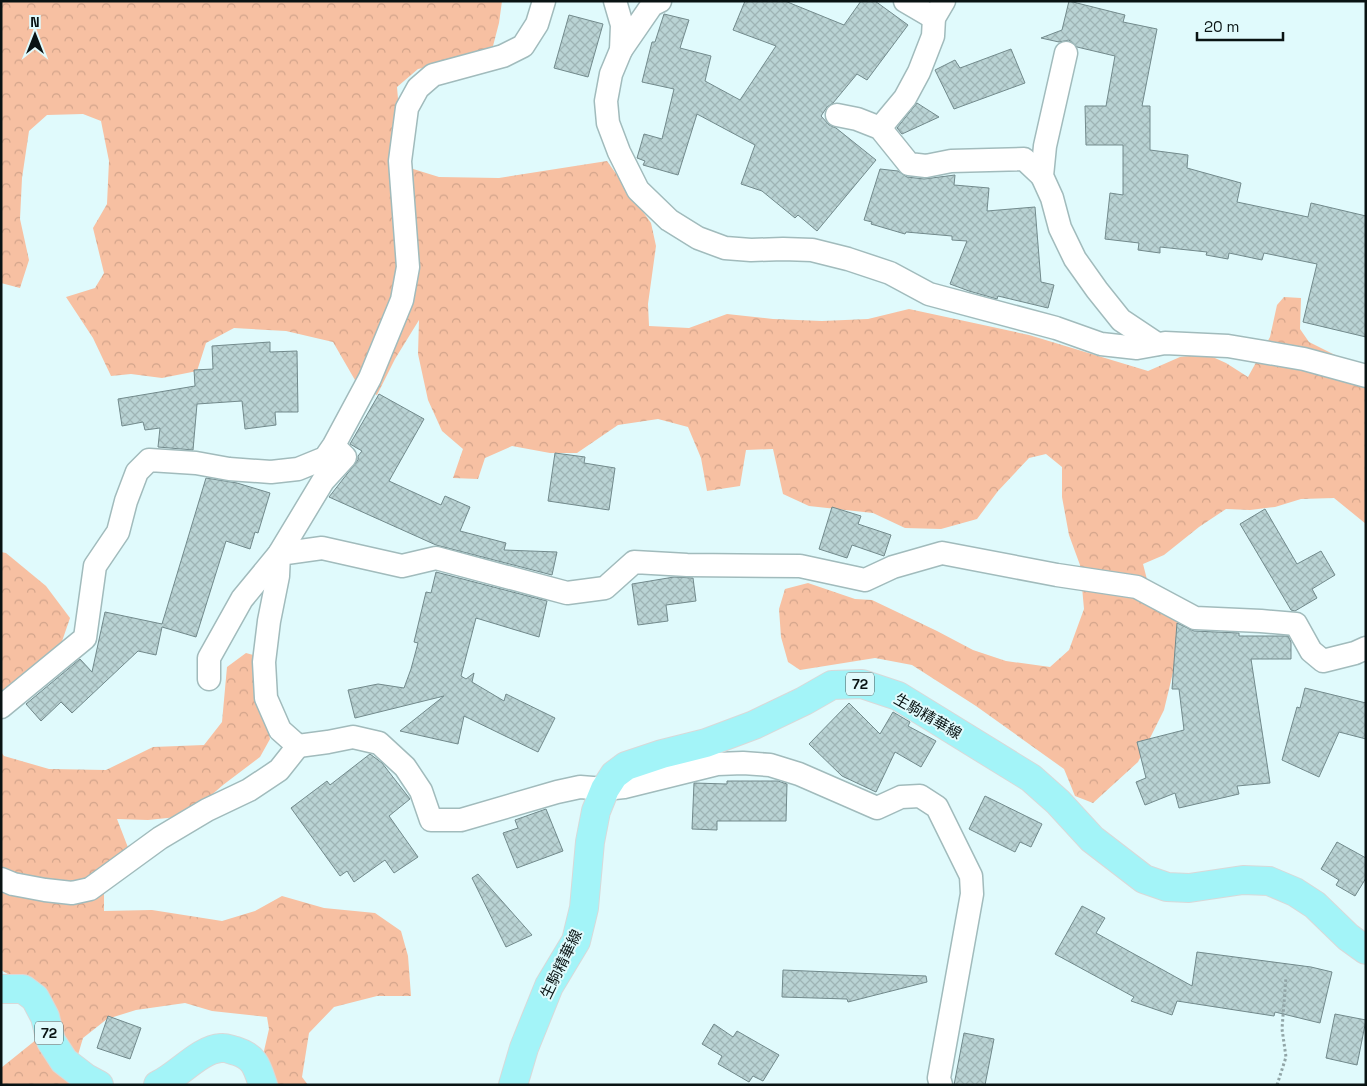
<svg xmlns="http://www.w3.org/2000/svg" width="1367" height="1086" viewBox="0 0 1367 1086" font-family="'Space Grotesk','Noto Sans JP',sans-serif">
  <defs>
    <pattern id="forest-crowns" width="20" height="18" patternUnits="userSpaceOnUse" patternTransform="scale(1.25)"><rect width="20" height="18" fill="#f7c0a2"/><path d="M2 6a3 3 0 1 1 6 0M12 15a3 3 0 1 1 6 0" fill="none" stroke="#d2a48b"/></pattern>
    <pattern id="building-cross-hatch" width="8" height="8" patternUnits="userSpaceOnUse" patternTransform="scale(1.25)"><rect width="8" height="8" fill="#b9d3d4"/><path d="M0 0l8 8M0 8l8-8" fill="none" stroke="#9eb4b5"/></pattern>
  </defs>
  <rect width="100%" height="100%" fill="#e0fafc"/>
  <!-- forest -->
  <g fill="url(#forest-crowns)">
    <path d="M1 1H502L499 23 493 46 449 62 418 69 397 87 401 134 410 168 439 177 499 178 607 161 651 223 656 246 648 304 649 326 689 328 727 314 773 319 822 321 868 319 909 309 1029 335 1148 371 1180 357 1206 354 1226 363 1248 377 1270 337 1277 305 1284 297 1301 298 1300 329 1309 342 1357 366 1366 374V524L1334 498 1301 499 1275 507 1250 510 1226 509 1199 527 1164 555 1143 564 1151 595 1179 612 1175 664 1164 710 1138 762 1093 803 1075 796 1064 769 976 706 912 665 875 658 800 670 788 662 781 637 779 609 785 589 808 583 855 599 872 600 937 631 973 650 1006 661 1050 667 1069 650 1084 609 1080 565 1069 535 1062 497V467L1046 454 1029 458 998 491 977 519 941 529 905 528 873 513 809 506 783 494 773 449 746 450 740 486 707 491 701 458 688 427 658 419 618 425 577 453H550L512 446 485 458 478 479 453 478 463 449 442 431 428 400 418 354 419 320 395 359 377 395 359 387 333 342 286 331 234 328 206 343 197 371 162 378 131 374 111 376 93 338 66 297 95 288 104 273 93 228 107 204 109 161 101 121 83 114 47 115 29 131 22 178 20 219 29 260 20 288 1 283Z"/>
    <path d="M1 552 6 553 46 586 70 618 59 650 1 693Z"/>
    <path d="M246 653 257 656 261 696 270 739 260 757 223 785 187 816 148 820 117 819 134 863 104 886V911L152 910 222 921 255 911 282 896 324 908 375 913 401 931 408 956 411 996H377L334 1007 309 1033 302 1077 308 1085H264L261 1064 269 1029 267 1017 212 1011 185 1003 136 1010 107 1019 83 1038 69 1085H1V1068L52 1027 28 986 1 970V752L4 756 49 769 106 770 153 747 204 745 222 722 227 667Z"/>
  </g>
  <!-- building -->
  <g fill="url(#building-cross-hatch)" stroke="#728a8c">
    <path d="M745 1H785L844 25 861 1H875L908 25 867 80 857 74 833 103 827 107 821 116 829 125 836 128 876 160 817 231 798 215 795 218 762 191 741 184 755 145 697 114 678 175 643 165 645 161 637 158 644 134 662 139 674 89 642 82 652 42H655L664 14 689 20 680 48 711 56 705 81 740 100 776 46 733 30Z"/>
    <path d="M1069 1 1125 15 1123 22 1157 29 1142 106H1150V150L1188 155 1187 168 1241 183 1237 202 1308 217 1311 203 1366 216V337L1303 322 1317 264 1264 253 1262 260 1229 253 1228 259 1206 255 1207 252 1160 247V253L1138 250 1139 243 1105 239 1110 193 1123 195V145H1086L1085 106H1106L1115 56 1077 47 1069 40 1059 42 1041 38 1062 30Z"/>
    <path d="M569 15 603 24 588 77 554 68Z"/>
    <path d="M1011 49 1025 83 954 109 935 70 955 60 960 68Z"/>
    <path d="M917 103 939 117 902 134 897 128Z"/>
    <path d="M880 169 898 171 907 177 924 179 955 175 954 185 989 188 987 211 1035 207 1041 282 1054 285 1048 308 998 296 997 299 969 291 950 284 967 241 952 240V236L906 232 905 234 871 224 872 222 864 220Z"/>
    <path d="M270 342V352L297 351 298 412H275L276 425 245 429 242 401 197 404 193 450 158 447 160 428 145 430 143 422 122 426 118 399 195 386 194 370 213 369 212 346Z"/>
    <path d="M379 394 424 419 389 481 441 505 445 496 470 507 460 531 506 543 504 550 557 552 552 575 436 545 329 497 358 460V456L362 451 350 444Z"/>
    <path d="M555 453 585 457 584 463 615 468 609 510 548 501Z"/>
    <path d="M206 478 237 483 270 493 258 533 255 532 250 549 226 541 196 637 162 627 156 655 138 651 72 713 61 702 41 721 26 704 80 659 92 672 105 612 162 624Z"/>
    <path d="M832 507 861 516 858 524 891 535 884 556 852 545 847 558 819 549Z"/>
    <path d="M1265 509 1297 564 1321 551 1335 575 1312 589 1317 598 1295 611 1291 610 1240 524Z"/>
    <path d="M436 572 547 601 539 637 476 618 461 676 466 679 474 673 472 682 504 701 506 694 555 718 538 752 464 716 458 744 400 731 444 696 355 718 348 690 378 684 404 688 411 669 418 643 414 642 426 592 431 593Z"/>
    <path d="M674 577 693 578 696 601 666 605 668 621 638 625 632 584Z"/>
    <path d="M1177 623 1194 631 1239 633V636H1288L1291 642V659H1251L1270 783 1237 786 1239 794 1179 808 1175 793 1145 805 1136 782 1146 778 1137 742 1184 730 1179 689H1172Z"/>
    <path d="M1305 688 1366 703V739L1339 732 1319 777 1282 760 1297 707 1300 708Z"/>
    <path d="M849 703 880 734 893 712 910 722 908 726 936 741 921 767 895 752 876 792 842 776 809 744Z"/>
    <path d="M370 754 382 763 410 799 389 816 418 857 394 873 385 860 354 882 347 871 340 876 291 808 327 781 330 785Z"/>
    <path d="M727 781H778L787 784 786 821H717V830L692 829 694 783 727 784Z"/>
    <path d="M985 796 1042 824 1031 847 1020 842 1015 852 969 829Z"/>
    <path d="M546 809 563 851 517 868 503 833 518 828 515 820Z"/>
    <path d="M1337 842 1366 858V878L1355 896 1336 885 1339 880 1321 869Z"/>
    <path d="M478 874 532 935 506 947 472 878Z"/>
    <path d="M1082 906 1105 918 1096 933 1192 986 1197 952 1311 967 1332 972 1320 1023 1275 1012 1274 1016 1177 1001 1172 1015 1131 1001 1134 997 1055 954Z"/>
    <path d="M783 970 926 976 927 982 848 1002 847 999 782 997Z"/>
    <path d="M1335 1014 1366 1020 1357 1065 1326 1058Z"/>
    <path d="M108 1016 141 1028 130 1059 97 1048Z"/>
    <path d="M714 1024 733 1037 737 1031 779 1055 763 1081 753 1076 749 1082 718 1064 722 1056 702 1044Z"/>
    <path d="M964 1033 994 1039 985 1085H954Z"/>
  </g>
  <g fill="none" stroke-linecap="round" stroke-linejoin="round">
    <!-- minor casing -->
    <g stroke="#a1bbbc" stroke-width="25">
      <g id="minor">
        <path d="M615 1 622 25 621 50 611 74 606 101 608 123 619 152 638 190 669 220 698 238 725 248 751 250 783 249 812 250 848 259 890 273 929 294 1056 328 1101 344 1137 348 1165 343 1228 346 1304 359 1366 376"/>
        <path d="M905 1 934 18"/>
        <path d="M621 50 652 5 660 1"/>
        <path d="M1066 53 1045 146 1042 176 1052 198 1060 228 1075 259 1097 290 1121 320 1157 344"/>
        <path d="M837 115 857 119 880 128 909 164 926 166 951 161 1024 159 1042 176"/>
        <path d="M880 128 905 98 919 72 933 36 934 18 944 1"/>
        <path d="M209 679V658L242 599 279 554 323 481 345 457 340 452"/>
        <path d="M1 707 85 638 95 566 118 532 126 501 137 472 149 460 196 463 229 469 271 472 298 469 325 458 334 445 370 378 402 300 408 267 400 161 407 108 418 88 433 75 503 56 523 46 537 24 544 1"/>
        <path d="M1 879 13 884 45 890 72 893 90 889 160 838 207 810 249 790 279 770 298 746"/>
        <path d="M941 1085 939 1078 972 894 971 876 937 807 920 796 901 797 877 808 799 774 770 765 743 763 717 764 624 787 605 789 580 787 557 792 461 820H431L421 791 405 767 379 743 353 737 328 742 298 746 280 730 266 698 264 662 269 621 278 576 279 554 322 548 402 566 436 558 567 593 605 588 634 562 687 565 800 566 865 580 893 567 942 553 1057 575 1137 587 1195 618 1261 621 1296 624 1311 651 1323 661 1355 653 1366 648"/>
      </g>
    </g>
    <!-- primary casing -->
    <g stroke="#d8d9d9" stroke-width="30">
      <g id="primary">
        <path d="M1 989H23L35 998 45 1017 51 1041 64 1061 86 1078 99 1085"/>
        <path d="M158 1085C178 1076 200 1049 221 1048 225 1047 231 1050 236 1051 255 1057 257 1067 263 1085"/>
        <path d="M513 1085 524 1048 549 986 576 941 584 908 590 842 596 811 605 789 614 775 626 766 662 754 706 743 754 725 804 701 832 685 862 684 898 696 1031 778 1058 802 1092 839 1144 879 1167 887 1189 888 1243 880 1269 881 1295 892 1315 905 1348 937 1366 950"/>
      </g>
    </g>
    <!-- path -->
    <path stroke="#91a5a7" stroke-width="3" stroke-dasharray="2.5 2.5" stroke-linecap="butt" d="M1277 1085 1286 1057 1282 1029 1286 977"/>
    <!-- minor -->
    <use href="#minor" stroke="#fff" stroke-width="22"/>
    <!-- primary -->
    <use href="#primary" stroke="#a3f4f8" stroke-width="28"/>
  </g>
  <g text-anchor="middle" dominant-baseline="central" stroke-width="4" stroke-linejoin="round" paint-order="stroke">
    <!-- shield labels -->
    <g fill="#e0fafc" stroke="#4a5859" stroke-width="1">
      <rect x="846" y="672.5" width="28" height="23" rx="4"/>
      <rect x="35" y="1021.5" width="28" height="23" rx="4"/>
    </g>
    <g font-size="14" font-weight="bold" fill="#091313">
      <text x="860" y="684">72</text>
      <text x="49" y="1033">72</text>
    </g>
    <!-- street labels -->
    <g font-size="15" fill="#091313" stroke="#e0fafc">
      <text transform="translate(928 716) rotate(30)">生駒精華線</text>
      <text transform="translate(561 964) rotate(-64)">生駒精華線</text>
    </g>
  </g>
  <!-- border -->
  <rect width="1367" height="1086" fill="none" stroke="#091313" stroke-width="5"/>
  <!-- north arrow -->
  <g transform="translate(35 35)" stroke="#e0fafc" stroke-width="4" paint-order="stroke">
  <path d="M0-4L9 19L0 12L-9 19Z" fill="#091313"/>
  <text y="-8" font-size="14" font-weight="bold" text-anchor="middle" fill="#091313">N</text>
  </g>
  <!-- scale -->
  <path d="M1197 32v8h86v-8" fill="none" stroke="#091313" stroke-width="2.5"/>
  <text x="1204" y="32" font-size="15" fill="#091313" stroke="#e0fafc" stroke-width="4" paint-order="stroke">20 m</text>
</svg>
